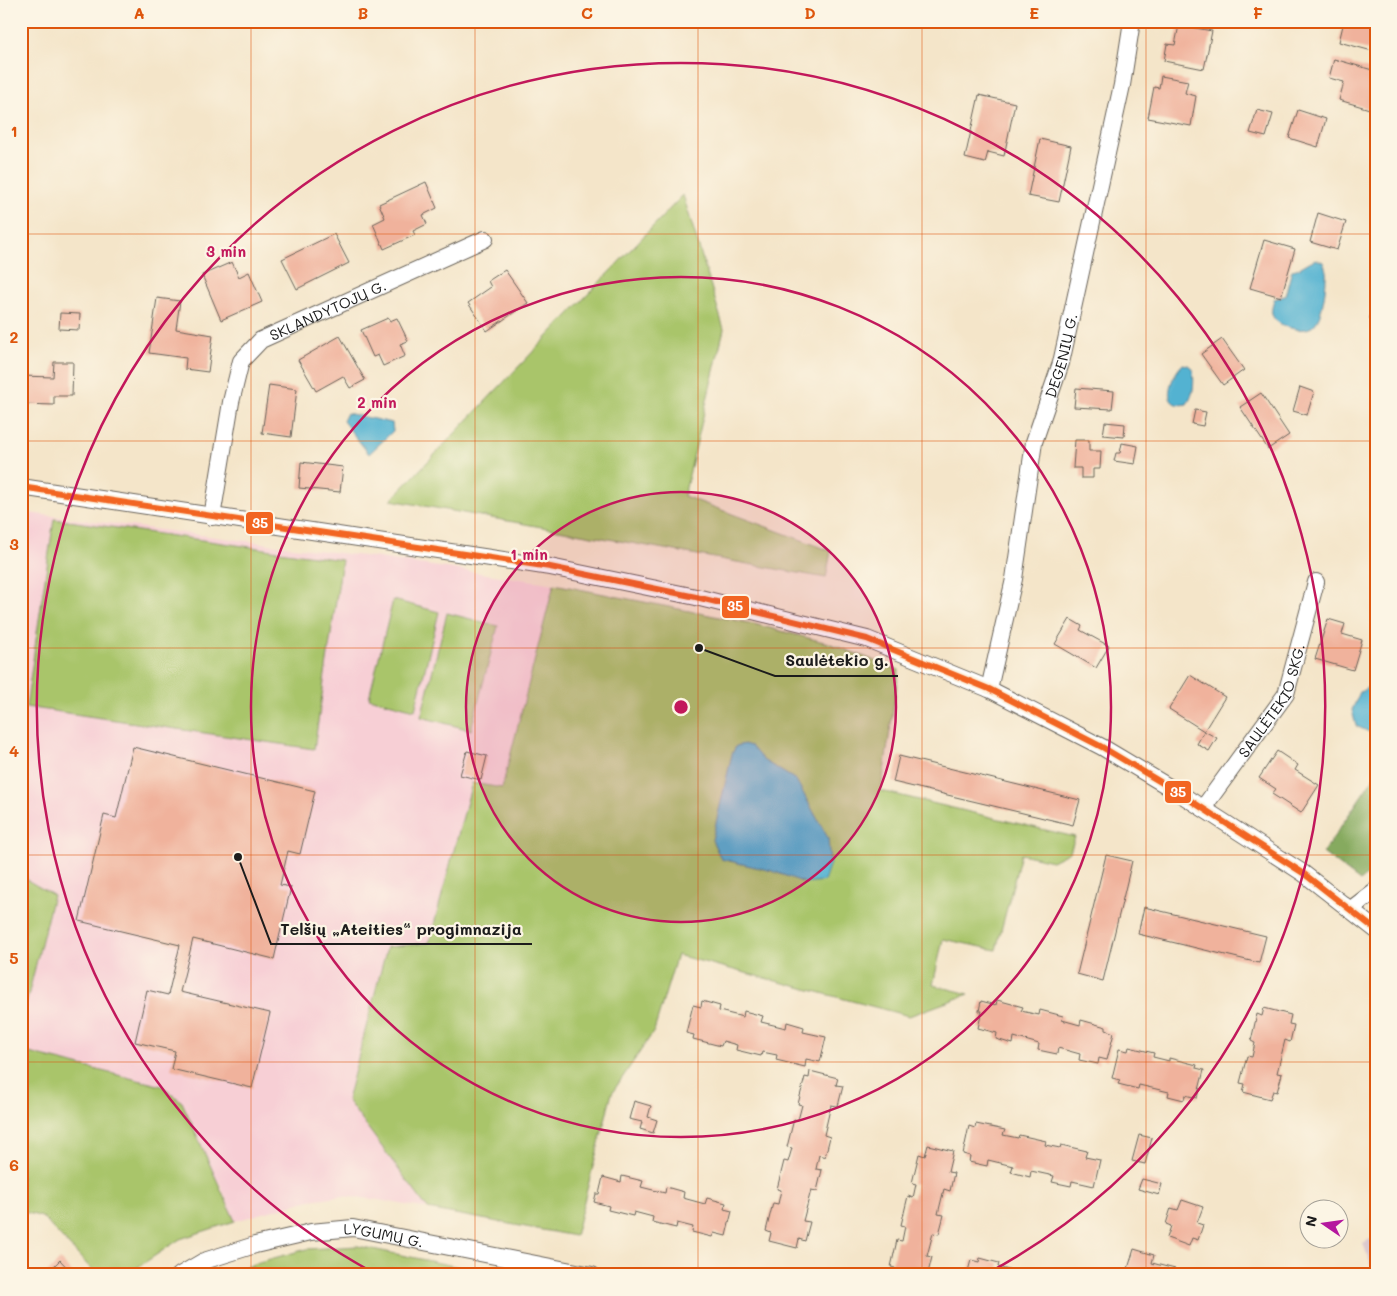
<svg xmlns="http://www.w3.org/2000/svg" width="1397" height="1296" viewBox="0 0 1397 1296" font-family="Mali,sans-serif">
  <rect width="100%" height="100%" fill="#fcf5e5"/>
  <filter id="ink" filterUnits="userSpaceOnUse"><feTurbulence type="fractalNoise" baseFrequency=".02" numOctaves="2"/><feDisplacementMap in="SourceGraphic" scale="10" xChannelSelector="R" yChannelSelector="G"/><feConvolveMatrix kernelMatrix="1 2 1 2 8 2 1 2 1" color-interpolation-filters="sRGB"/></filter>
  <filter id="wash" filterUnits="userSpaceOnUse"><feTurbulence type="fractalNoise" baseFrequency=".0096" numOctaves="4" result="noise"/><feDisplacementMap in="SourceGraphic" scale="20" xChannelSelector="R" yChannelSelector="G"/><feGaussianBlur stdDeviation="1.12" result="paint"/><feColorMatrix in="noise" values="0 0 0 0 0 0 0 0 0 0 0 0 0 0 0 0 0 1.4 0 .05"/><feComposite in="paint" operator="in"/></filter>
  <g filter="url(#wash)">
    <rect width="100%" height="100%" fill="#f4e5c9"/>
    <!-- built -->
    <path fill="#f7cfd5" d="M21 512 379 558 554 584 502 788 472 783 429 943 348 1100 428 1209 373 1199 340 1196 310 1200 235 1221 221 1186 162 1086 21 1051 27 880 21 833Z"/>
    <!-- industrial -->
    <path fill="#d2bdc8" d="M1376 1236V1275H1370L1373 1273 1363 1243Z"/>
    <!-- green -->
    <g fill="#a9c56b" stroke="#627044">
      <path d="M683 195 724 329 684 496 831 551 826 578 391 500Z"/>
      <path d="M54 519 342 560 314 749 26 707Z"/>
      <path d="M554 584 754 624 828 643 899 670 881 791 1075 837 1070 852 1052 861 1021 854 996 950 943 939 933 985 969 994 909 1016 677 955 654 1031 612 1093 575 1236 428 1209 347 1100 387 947 429 943 472 783 502 788Z"/>
      <path d="M393 600 439 612 415 710 369 698Z"/>
      <path d="M447 613 498 626 471 730 421 717Z"/>
      <path d="M21 833 27 880 53 895 21 1025Z"/>
      <path d="M21 1051 162 1086 182 1102 235 1221 180 1239 126 1275H97L42 1217 21 1211Z"/>
      <path d="M358 1246 497 1275H228L259 1262 307 1249Z"/>
    </g>
    <!-- forest -->
    <path fill="#86aa5f" stroke="#51633e" d="M1376 774V869L1360 881 1323 853Z"/>
    <!-- water -->
    <g fill="#53b2d1" stroke="#386776">
      <path d="M1316 259 1323 262C1325 267 1327 272 1326 277 1326 289 1322 319 1313 326 1304 334 1275 327 1272 314 1271 310 1273 303 1274 299L1285 296 1292 270C1301 269 1307 262 1316 259Z"/>
      <path d="M1183 364 1188 365 1193 369C1194 381 1195 393 1187 404 1158 410 1171 375 1183 364Z"/>
      <path d="M347 413 392 423 393 431 369 454 343 421Z"/>
      <path d="M1376 681V735L1356 726 1352 710 1360 692 1374 684Z"/>
      <path d="M744 744 751 746 763 760 796 780 828 838 830 863 824 881 805 883 772 871 721 859 712 840 732 754 736 746Z"/>
    </g>
    <g id="blocks">
      <!-- building -->
      <g fill="#f0b29c">
        <path d="M1344 21H1376V52L1339 42Z"/>
        <path d="M1179 25 1212 31 1204 69 1164 61 1167 44 1175 45Z"/>
        <path d="M1334 59 1376 71V99L1373 110 1339 100 1344 82 1329 78Z"/>
        <path d="M1161 76 1188 81 1185 93 1196 96 1191 126 1148 118 1154 87 1159 88Z"/>
        <path d="M979 95 1015 103 1004 156 988 152 985 163 965 158Z"/>
        <path d="M1257 110 1273 114 1266 137 1250 133Z"/>
        <path d="M1298 110 1326 119 1318 147 1289 138Z"/>
        <path d="M1040 139 1071 146 1059 202 1028 196Z"/>
        <path d="M426 182 437 208 423 215 427 224 413 231 415 235 384 249 373 224 385 218 379 204Z"/>
        <path d="M1318 213 1346 222 1337 250 1310 242Z"/>
        <path d="M334 234 349 263 297 289 282 259Z"/>
        <path d="M1264 240 1295 249 1281 297 1250 288Z"/>
        <path d="M232 262 239 277 249 272 262 302 221 320 202 275Z"/>
        <path d="M505 270 528 303 487 331 468 303 491 287 488 281Z"/>
        <path d="M1372 273H1376V319H1370Z"/>
        <path d="M157 298 180 301 176 329 213 335 208 372 185 369 186 358 149 353Z"/>
        <path d="M60 313 80 314 79 330 59 329Z"/>
        <path d="M388 318 390 321 397 318 408 341 400 344 405 356 383 366 378 355 373 357 361 330Z"/>
        <path d="M340 336 365 380 350 388 343 376 316 391 298 360Z"/>
        <path d="M1222 339 1244 370 1223 385 1201 354Z"/>
        <path d="M54 362H73L72 396H54V405L21 404V376L53 377Z"/>
        <path d="M269 385 297 389 291 437 262 433Z"/>
        <path d="M1300 387 1314 392 1307 415 1293 411Z"/>
        <path d="M1076 388 1114 391 1112 409 1074 407Z"/>
        <path d="M1261 393 1289 435 1268 449 1240 407Z"/>
        <path d="M1195 410 1206 412 1203 426 1192 424Z"/>
        <path d="M1105 422 1125 424 1124 437 1103 435Z"/>
        <path d="M1075 440H1089V451H1101L1100 469H1093V478H1081V468H1073Z"/>
        <path d="M1122 443 1138 446 1135 464 1114 461 1116 453H1120Z"/>
        <path d="M301 462 343 467 340 492 299 488Z"/>
        <path d="M1070 619 1082 626 1080 630 1109 646 1096 668 1055 644Z"/>
        <path d="M1328 619 1345 624 1342 634 1362 640 1353 670 1315 659Z"/>
        <path d="M1190 675 1225 697 1204 731 1169 709Z"/>
        <path d="M1204 731 1217 738 1209 751 1197 744Z"/>
        <path d="M133 747 315 791 300 854 288 851 280 885 291 887 274 959 193 939 180 992 270 1013 252 1088 171 1069 175 1051 135 1042 147 990 168 995 180 945 79 921 104 815 116 818Z"/>
        <path d="M467 751 487 756 481 780 460 775Z"/>
        <path d="M1277 751 1298 765 1295 770 1319 785 1301 813 1272 794 1276 789 1259 778Z"/>
        <path d="M899 756 1080 800 1073 825 893 782Z"/>
        <path d="M1106 855 1132 861 1103 981 1077 974Z"/>
        <path d="M1144 907 1266 936 1259 963 1138 934Z"/>
        <path d="M997 1000 1023 1007 1021 1011 1039 1015 1040 1010 1063 1016 1062 1020 1080 1025 1081 1020 1106 1027V1030L1114 1033 1107 1060 1099 1058 1098 1064 1079 1060 1080 1054 1058 1048 1057 1054 1038 1050 1039 1044 1014 1037 1013 1044 996 1039 997 1033 978 1028 982 1011H979L981 1001 996 1005Z"/>
        <path d="M702 1001 720 1006 719 1011 743 1017 744 1011 763 1016 761 1022 786 1028 787 1022 804 1027 803 1032 826 1037 820 1062 806 1059 805 1067 776 1060 777 1055 762 1052 761 1056 736 1050 737 1045 723 1041 721 1046 693 1039 694 1035 686 1033 693 1005 701 1007Z"/>
        <path d="M1264 1008 1291 1015 1289 1024 1294 1025 1290 1042 1285 1040 1277 1073 1282 1074 1277 1092 1273 1091 1270 1099 1243 1092 1245 1084 1240 1083 1247 1056 1252 1057 1255 1043 1251 1041 1257 1014 1262 1016Z"/>
        <path d="M1129 1047 1154 1053 1153 1057 1169 1061V1058L1197 1065 1196 1068 1204 1070 1197 1098 1185 1095 1184 1100 1168 1096 1169 1092 1139 1085 1138 1089 1118 1084 1120 1080 1112 1078 1119 1049 1128 1051Z"/>
        <path d="M810 1071 838 1078 836 1085 843 1086 838 1106 831 1105 824 1135 830 1137 825 1157 819 1155 816 1169 822 1170 817 1191 811 1190 803 1221 810 1222 805 1241 799 1239 797 1248 769 1241 771 1233 766 1231 773 1203 778 1204 781 1190 777 1189 784 1161 788 1162 792 1148 787 1147 794 1119 798 1120 802 1105 798 1104 805 1077 809 1078Z"/>
        <path d="M634 1101 651 1106 648 1117 657 1120 653 1133 640 1129 642 1122 629 1119Z"/>
        <path d="M976 1124 1005 1130 1003 1135 1018 1138 1019 1135 1046 1141 1045 1145 1060 1148 1061 1145 1087 1151 1085 1157 1100 1160 1094 1186 1072 1181 1071 1186 1052 1182 1054 1176 1031 1171 1030 1177 1011 1172 1013 1166 988 1160 987 1166 969 1162 970 1156 963 1154 969 1126 975 1128Z"/>
        <path d="M1139 1135 1152 1138 1145 1164 1132 1161Z"/>
        <path d="M928 1145 953 1151 948 1172 954 1173 950 1191 944 1189 938 1214 944 1215 939 1234 933 1233 927 1256 932 1257 928 1273 923 1272V1275H894L895 1268 891 1267 897 1240 902 1241 905 1226 901 1225 908 1196 913 1198 916 1184 912 1183 919 1154 925 1156Z"/>
        <path d="M622 1176 643 1181 641 1187 665 1193 666 1187 684 1192 683 1198 705 1204 707 1198 726 1203 724 1209 732 1211 726 1236 714 1233 712 1237 692 1232 693 1227 677 1223 676 1228 652 1222 653 1217 634 1212 633 1216 608 1210 609 1206 594 1202 596 1194H599L603 1177 621 1182Z"/>
        <path d="M1142 1179 1162 1184 1159 1195 1138 1189Z"/>
        <path d="M1182 1200 1203 1207 1197 1223 1203 1225 1198 1240 1192 1238 1189 1246 1167 1238 1171 1226 1166 1224 1171 1208 1178 1210Z"/>
        <path d="M1134 1249 1154 1255 1152 1263 1175 1269 1174 1275H1131L1127 1272Z"/>
        <path d="M980 1258 999 1263 998 1267 1026 1275H967L971 1260 979 1262Z"/>
        <path d="M60 1260 74 1275H45Z"/>
        <path d="M21 1263 28 1265 25 1275H21Z"/>
        <path d="M1030 1270 1045 1274 1044 1275H1029Z"/>
      </g>
    </g>
  </g>
  <g filter="url(#ink)">
    <use href="#blocks" fill-opacity="0" stroke="#686259" stroke-width="1"/>
    <g fill="none" stroke-linecap="round" stroke-linejoin="round">
      <!-- street casing -->
      <g stroke="#686259" stroke-width="18">
        <g id="street">
          <path d="M21 487 550 567 696 597 867 639 989 689 1102 747 1179 793 1303 873 1376 930"/>
          <path id="s1" d="M212 517 231 402 241 361 261 340 485 239"/>
          <path id="s2" d="M989 689 1014 579 1034 442 1061 363 1122 85 1132 21"/>
          <path id="s3" d="M1203 808 1286 694 1316 582"/>
          <path d="M1350 910 1376 890"/>
          <path id="s4" d="M180 1275 204 1261 255 1245 311 1232 353 1228 592 1275"/>
        </g>
      </g>
      <!-- street -->
      <use href="#street" stroke="#fff" stroke-width="16"/>
      <!-- bus-1 casing -->
      <g stroke="#fcf5e5" stroke-width="10">
        <path id="bus-1" d="M21 487 550 567 696 597 867 639 989 689 1102 747 1179 793 1303 873 1376 930"/>
      </g>
      <!-- bus-1 -->
      <use href="#bus-1" stroke="#f26522" stroke-width="6"/>
    </g>
  </g>
  <!-- grid -->
  <path fill="none" stroke="#de560d" stroke-width="1" stroke-opacity="0.55" d="M251 21V1275M475 21V1275M698 21V1275M922 21V1275M1146 21V1275M21 234H1376M21 441H1376M21 648H1376M21 855H1376M21 1062H1376"/>
  <!-- distance rings -->
  <circle cx="681" cy="707" r="215" fill="#c2185b" fill-opacity=".12"/>
  <g fill="none" stroke="#c2185b" stroke-width="2.5">
    <circle cx="681" cy="707" r="215"/>
    <circle cx="681" cy="707" r="430"/>
    <path d="M374 1273A644 644 0 1 1 988 1273"/>
  </g>
  <g text-anchor="middle" dominant-baseline="central" stroke-width="4.5" stroke-linejoin="round" paint-order="stroke">
    <!-- street labels -->
    <g font-size="15" fill="#1c1c1c" stroke="#fcf5e5">
      <text stroke="none"><textPath href="#s1" startOffset="261">SKLANDYTOJŲ G.</textPath></text>
      <text stroke="none"><textPath href="#s2" startOffset="342">DEGENIŲ G.</textPath></text>
      <text stroke="none"><textPath href="#s3" startOffset="129">SAULĖTEKIO SKG.</textPath></text>
      <text stroke="none"><textPath href="#s4" startOffset="212">LYGUMŲ G.</textPath></text>
    </g>
  </g>
  <circle cx="681" cy="707" r="8" fill="#c2185b" stroke="#fcf5e5" stroke-width="2.5"/>
  <g font-size="15" text-anchor="middle" font-weight="bold" fill="#c2185b" stroke="#fcf5e5" stroke-width="4.5" stroke-linejoin="round" paint-order="stroke">
    <text x="226" y="257">3 min</text>
    <text x="377" y="408">2 min</text>
    <text x="529" y="560">1 min</text>
  </g>
  <!-- callouts -->
  <path fill="none" stroke="#1c1c1c" stroke-width="2" d="M699 648L775 676H898M238 857L271 944H532"/>
  <g fill="#1c1c1c" stroke="#fcf5e5" stroke-width="2">
    <circle cx="699" cy="648" r="5"/>
    <circle cx="238" cy="857" r="5"/>
  </g>
  <g font-size="16" text-anchor="middle" font-weight="bold" fill="#1c1c1c" stroke="#fcf5e5" stroke-width="4.5" stroke-linejoin="round" paint-order="stroke">
    <text x="837" y="666">Saulėtekio g.</text>
    <text x="401" y="935">Telšių „Ateities“ progimnazija</text>
  </g>
  <g stroke="#fcf5e5" stroke-width="2">
    <rect x="245" y="511" width="29" height="24" rx="5" fill="#f26522"/>
    <rect x="721" y="595" width="29" height="24" rx="5" fill="#f26522"/>
    <rect x="1164" y="780" width="28" height="24" rx="5" fill="#f26522"/>
  </g>
  <g font-size="14" text-anchor="middle" font-weight="bold" fill="#fff">
    <text x="260" y="528">35</text>
    <text x="735" y="611">35</text>
    <text x="1178" y="797">35</text>
  </g>
  <!-- margin -->
  <rect width="1397" height="1296" fill="none" stroke="#fcf5e5" stroke-width="55"/>
  <!-- north arrow -->
  <g transform="translate(1324 1224) rotate(283)"><circle r="24" fill="#fcf5e5" stroke="#a29e95"/>
  <path d="M0-4L9 19L0 12L-9 19Z" fill="#b5179e"/>
  <text y="-8" font-size="14" font-weight="bold" text-anchor="middle" fill="#1c1c1c">N</text>
  </g>
  <rect x="28" y="28" width="1342" height="1240" fill="none" stroke="#de560d" stroke-width="2"/>
  <g font-size="16" text-anchor="middle" font-weight="bold" fill="#de560d">
    <text x="139" y="19">A</text>
    <text x="363" y="19">B</text>
    <text x="587" y="19">C</text>
    <text x="810" y="19">D</text>
    <text x="1034" y="19">E</text>
    <text x="1258" y="19">F</text>
    <text x="14" y="137">1</text>
    <text x="14" y="343">2</text>
    <text x="14" y="550">3</text>
    <text x="14" y="757">4</text>
    <text x="14" y="964">5</text>
    <text x="14" y="1171">6</text>
  </g>
</svg>
